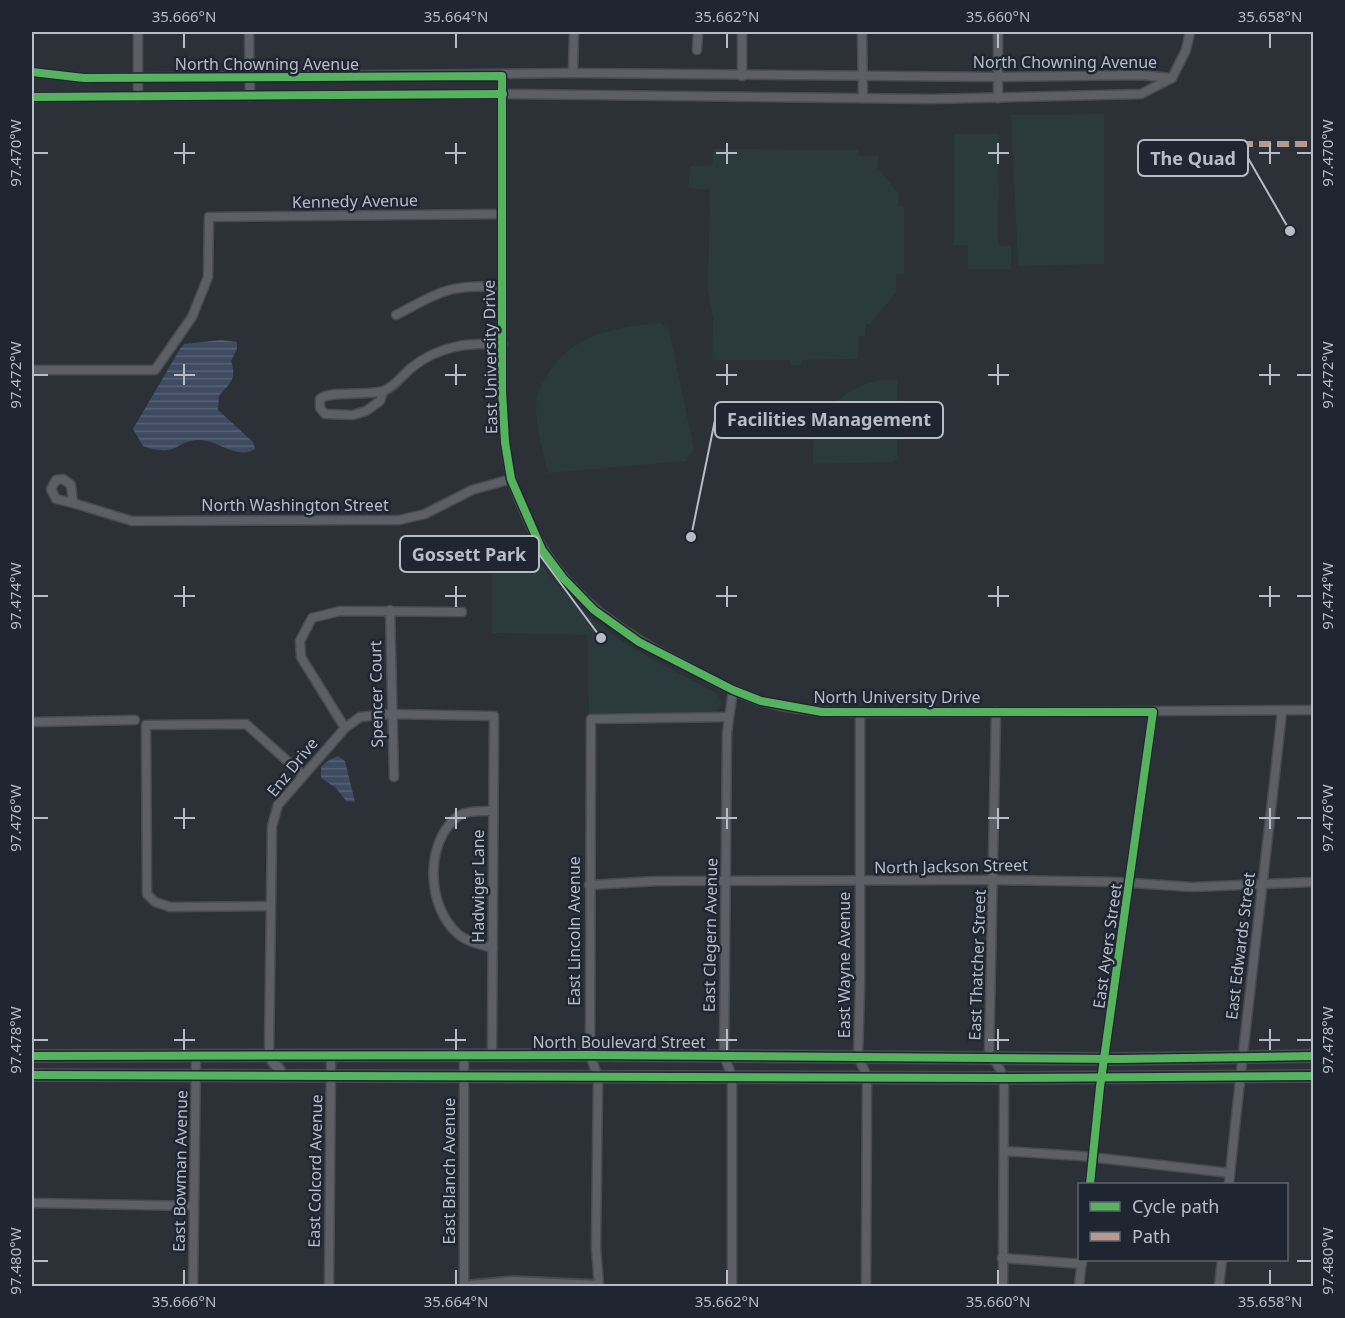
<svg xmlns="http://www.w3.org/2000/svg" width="1345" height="1318" viewBox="0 0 1345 1318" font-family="'Noto Sans',sans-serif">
  <defs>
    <pattern id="water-rules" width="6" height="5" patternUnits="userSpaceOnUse" patternTransform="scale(1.5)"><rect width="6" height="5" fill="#3f4b61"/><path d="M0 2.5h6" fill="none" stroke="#586376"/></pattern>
  </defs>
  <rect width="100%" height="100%" fill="#2c3037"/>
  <!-- green -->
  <g fill="#2a3a3d">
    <path d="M1104 114V264L1018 266 1011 115Z"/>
    <path d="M954 134H999L998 246H1011V269H968V245H954Z"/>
    <path d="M713 149 858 150V156H879L878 168 898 193V206H904V274H896V293L870 324H866L865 337 858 336V359L802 360 801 365H791V360H712L713 320 708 289 710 190 688 188 690 166 713 165Z"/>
    <path d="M661 323 669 330 694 449 685 461 548 473C543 451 535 426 536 404 537 393 542 383 548 374 573 334 617 326 661 323Z"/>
    <path d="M880 380H897V459L893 462 813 464C810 419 838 389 880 380Z"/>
    <path d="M492 566H543C591 632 647 656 717 693L722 702 720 709 712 714 589 715 587 635 492 633Z"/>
  </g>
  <!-- water -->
  <g fill="url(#water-rules)">
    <path d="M221 340 237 342V349L231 361C237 379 231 382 219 396L218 410 253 442 255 449C237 460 219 441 201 440 175 439 179 459 143 446L133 429 180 349 184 344Z"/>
    <path d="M338 756 345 761 355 802 346 801 336 788 321 778V767L329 760Z"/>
  </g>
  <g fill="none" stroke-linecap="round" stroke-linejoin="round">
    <!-- minor casing -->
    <g stroke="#484b50" stroke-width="11">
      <g id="minor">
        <path d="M138 32V97"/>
        <path d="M249 32 250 96"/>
        <path d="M742 32V76"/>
        <path d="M862 32 863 98"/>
        <path d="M998 32V98"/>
        <path d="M697 50 698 32"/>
        <path d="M32 72 84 78 573 73 997 77 1141 75 1171 78"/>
        <path d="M573 73 574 32"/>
        <path d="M502 76V391C503 420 504 448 511 477 514 488 519 500 524 511 553 585 613 629 683 664 708 677 733 692 761 701 793 711 826 712 860 713L1314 710"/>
        <path d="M1172 78 1186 50 1190 32"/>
        <path d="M32 97 503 94 931 99 1141 94 1172 78"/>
        <path d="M396 315C442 291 449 284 502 287"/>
        <path d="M32 370H155L192 317 208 277 209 217 502 214"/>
        <path d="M383 391 380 401 366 411 353 415 325 414 320 408V399C330 390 367 396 383 391 393 388 403 375 411 368 440 345 467 343 503 344"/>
        <path d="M73 503 56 499 51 489 56 480 63 479 71 485 73 503 132 521 399 520 425 514 472 490 511 479"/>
        <path d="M390 610 394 777"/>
        <path d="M996 711 989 1058 996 1062 1004 1078 1003 1286"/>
        <path d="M860 713V986L858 1057 867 1076 866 1286"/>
        <path d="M32 722 135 720"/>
        <path d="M345 728 301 657 300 641 312 618 340 611 462 612"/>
        <path d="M589 885 657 881 994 880 1117 882 1192 887 1314 882"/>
        <path d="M270 906 170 907 155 902 147 894 146 725 246 724 303 775"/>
        <path d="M493 948C482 945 467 942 458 934 427 907 424 844 457 817 466 810 482 811 493 811"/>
        <path d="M269 1055 272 826 278 805 345 728 360 717 390 714 494 716 492 1056"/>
        <path d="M1004 1151 1081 1156 1230 1173"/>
        <path d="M1090 1184 1100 1087 1153 712"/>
        <path d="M1229 1184C1245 1026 1265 869 1282 711"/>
        <path d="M32 1203 194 1206"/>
        <path d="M1002 1258 1082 1264"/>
        <path d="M193 1286 196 1056"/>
        <path d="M329 1286 331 1055"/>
        <path d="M464 1286V1056"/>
        <path d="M599 1286 596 1248 598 1077 590 1055 591 719 728 717"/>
        <path d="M732 1286V1076L724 1056 727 733 733 690"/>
        <path d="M1079 1286 1082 1260"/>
        <path d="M1219 1286 1222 1260"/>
      </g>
    </g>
    <!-- major casing -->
    <g stroke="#474b51" stroke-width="14">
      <g id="major">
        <path d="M269 1055 283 1076"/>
        <path d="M32 1056 590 1055 1118 1059 1314 1056"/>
        <path d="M32 1075 1004 1078 1314 1076"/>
        <path d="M471 1286 513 1282 598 1286"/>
      </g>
    </g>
    <!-- minor -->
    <use href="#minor" stroke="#5c5f65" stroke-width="8"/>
    <!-- major -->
    <use href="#major" stroke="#5e6167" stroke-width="10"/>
    <!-- quiet -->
    <path stroke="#b69a8f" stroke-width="6" stroke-dasharray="12 6" stroke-linecap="butt" d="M1205 144H1314"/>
    <!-- cycleway casing -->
    <g stroke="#202631" stroke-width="11">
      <g id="cycleway">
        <path d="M32 72 84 78 502 76V391L505 442 511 479 542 550 563 578 594 610 639 642 733 690 761 701 822 712H1153L1100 1087 1090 1184"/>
        <path d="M32 97 503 94"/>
        <path d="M32 1056 590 1055 1118 1059 1314 1056"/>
        <path d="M32 1075 1004 1078 1314 1076"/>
      </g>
    </g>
    <!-- cycleway -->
    <use href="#cycleway" stroke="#56b35d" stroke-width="8"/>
  </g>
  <!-- ticks -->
  <path fill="none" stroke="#b7bdc7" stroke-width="2" d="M184 33V48M456 33V48M727 33V48M998 33V48M1270 33V48M184 143V164M456 143V164M727 143V164M998 143V164M1270 143V164M33 153H48M174 153H195M445 153H466M716 153H737M988 153H1009M1259 153H1280M1297 153H1312M184 364V385M456 364V385M727 364V385M998 364V385M1270 364V385M33 375H48M174 375H195M445 375H466M716 375H737M988 375H1009M1259 375H1280M1297 375H1312M184 586V607M456 586V607M727 586V607M998 586V607M1270 586V607M33 596H48M174 596H195M445 596H466M716 596H737M988 596H1009M1259 596H1280M1297 596H1312M184 808V829M456 808V829M727 808V829M998 808V829M1270 808V829M33 818H48M174 818H195M445 818H466M716 818H737M988 818H1009M1259 818H1280M1297 818H1312M184 1029V1050M456 1029V1050M727 1029V1050M998 1029V1050M1270 1029V1050M33 1040H48M174 1040H195M445 1040H466M716 1040H737M988 1040H1009M1259 1040H1280M1297 1040H1312M33 1261H48M1297 1261H1312M184 1270V1285M456 1270V1285M727 1270V1285M998 1270V1285M1270 1270V1285"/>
  <g text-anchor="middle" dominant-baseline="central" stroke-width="5" stroke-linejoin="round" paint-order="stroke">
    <!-- street labels -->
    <g font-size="16" fill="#b7bdc7" stroke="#202631">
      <text x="1065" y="62">North Chowning Avenue</text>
      <text x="267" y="64">North Chowning Avenue</text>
      <text transform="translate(355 201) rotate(-1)">Kennedy Avenue</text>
      <text transform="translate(490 357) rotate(-91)">East University Drive</text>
      <text x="295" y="505">North Washington Street</text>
      <text transform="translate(376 694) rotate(-91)">Spencer Court</text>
      <text x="897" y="697">North University Drive</text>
      <text transform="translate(292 767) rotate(-51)">Enz Drive</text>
      <text transform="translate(951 866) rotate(-1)">North Jackson Street</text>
      <text transform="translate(478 886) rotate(-90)">Hadwiger Lane</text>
      <text transform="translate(574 931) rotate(-90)">East Lincoln Avenue</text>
      <text transform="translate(710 935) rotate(-89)">East Clegern Avenue</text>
      <text transform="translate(1107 946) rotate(-82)">East Ayers Street</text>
      <text transform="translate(1240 946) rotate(-83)">East Edwards Street</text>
      <text transform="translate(844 965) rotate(-90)">East Wayne Avenue</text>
      <text transform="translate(977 965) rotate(-88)">East Thatcher Street</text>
      <text x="619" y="1042">North Boulevard Street</text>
      <text transform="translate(180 1171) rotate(-89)">East Bowman Avenue</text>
      <text transform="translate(315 1171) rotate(-89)">East Colcord Avenue</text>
      <text transform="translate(449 1171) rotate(-90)">East Blanch Avenue</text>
    </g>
  </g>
  <!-- callouts -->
  <path fill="none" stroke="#b7bdc7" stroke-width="2" d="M1290 231L1248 158M691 537L715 420M601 638L539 554"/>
  <g fill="#b7bdc7" stroke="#202631" stroke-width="2">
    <circle cx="1290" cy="231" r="6"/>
    <circle cx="691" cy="537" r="6"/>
    <circle cx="601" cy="638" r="6"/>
  </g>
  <g fill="#202631" stroke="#b7bdc7" stroke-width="2">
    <rect x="1138" y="140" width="110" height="36" rx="6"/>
    <rect x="715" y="402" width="228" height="36" rx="6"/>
    <rect x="400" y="536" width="139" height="36" rx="6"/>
  </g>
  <g font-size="18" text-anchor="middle" font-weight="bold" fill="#b7bdc7">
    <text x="1193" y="165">The Quad</text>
    <text x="829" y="426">Facilities Management</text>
    <text x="469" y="561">Gossett Park</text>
  </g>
  <!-- border -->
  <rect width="1345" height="1318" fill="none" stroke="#202631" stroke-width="66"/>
  <!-- legend -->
  <rect x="1078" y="1183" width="210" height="78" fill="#202631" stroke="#5c626d" stroke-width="1.5"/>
  <rect x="1090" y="1202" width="30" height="9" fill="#56b35d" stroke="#5c626d" stroke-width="1.5"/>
  <text x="1132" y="1213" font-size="18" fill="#b7bdc7">Cycle path</text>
  <rect x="1090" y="1232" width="30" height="9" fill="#b69a8f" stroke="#5c626d" stroke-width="1.5"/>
  <text x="1132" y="1243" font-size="18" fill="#b7bdc7">Path</text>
  <rect x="33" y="33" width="1279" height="1252" fill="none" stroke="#b7bdc7" stroke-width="2"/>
  <g font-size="15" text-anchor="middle" fill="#b7bdc7">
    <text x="184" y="22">35.666°N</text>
    <text x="456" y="22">35.664°N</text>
    <text x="727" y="22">35.662°N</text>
    <text x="998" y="22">35.660°N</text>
    <text x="1270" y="22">35.658°N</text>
    <text transform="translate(1328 153) rotate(-90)" y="5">97.470°W</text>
    <text transform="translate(16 153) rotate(-90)" y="5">97.470°W</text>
    <text transform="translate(1328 375) rotate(-90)" y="5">97.472°W</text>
    <text transform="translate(16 375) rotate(-90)" y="5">97.472°W</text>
    <text transform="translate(1328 596) rotate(-90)" y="5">97.474°W</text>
    <text transform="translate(16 596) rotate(-90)" y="5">97.474°W</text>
    <text transform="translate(1328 818) rotate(-90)" y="5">97.476°W</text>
    <text transform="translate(16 818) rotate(-90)" y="5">97.476°W</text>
    <text transform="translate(1328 1040) rotate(-90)" y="5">97.478°W</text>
    <text transform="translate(16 1040) rotate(-90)" y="5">97.478°W</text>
    <text transform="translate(1328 1261) rotate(-90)" y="5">97.480°W</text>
    <text transform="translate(16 1261) rotate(-90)" y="5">97.480°W</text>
    <text x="184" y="1307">35.666°N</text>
    <text x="456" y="1307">35.664°N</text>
    <text x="727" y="1307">35.662°N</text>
    <text x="998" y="1307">35.660°N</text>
    <text x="1270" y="1307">35.658°N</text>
  </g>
</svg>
